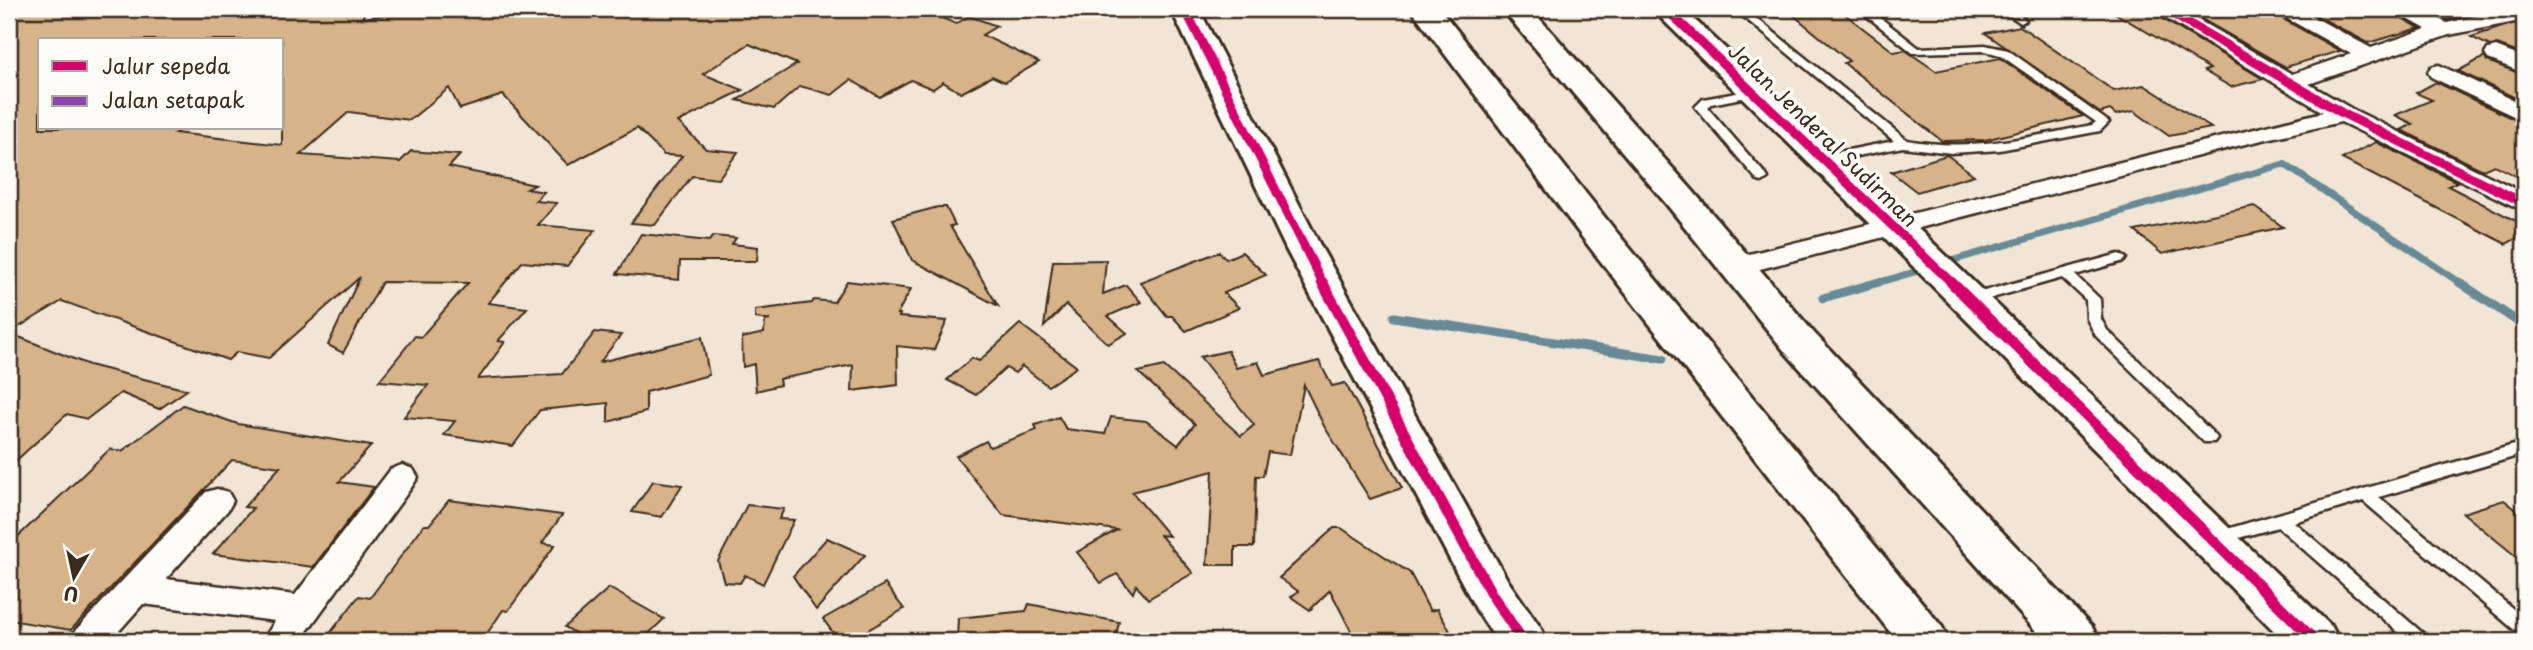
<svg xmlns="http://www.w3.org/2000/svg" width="2533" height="650" viewBox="0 0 2533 650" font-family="'Playpen Sans',sans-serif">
  <rect width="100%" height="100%" fill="#f1e6d6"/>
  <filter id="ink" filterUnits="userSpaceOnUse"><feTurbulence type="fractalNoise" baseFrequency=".0143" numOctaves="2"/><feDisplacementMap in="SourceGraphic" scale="14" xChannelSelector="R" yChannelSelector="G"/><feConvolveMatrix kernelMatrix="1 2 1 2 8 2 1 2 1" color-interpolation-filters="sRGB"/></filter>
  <g filter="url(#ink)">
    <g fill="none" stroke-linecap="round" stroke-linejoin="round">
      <!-- stream-far1 -->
      <g stroke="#678996" stroke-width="7">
        <path d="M1944 263 2284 164 2462 284"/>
        <path d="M1873 284 1925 269"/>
      </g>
      <!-- stream -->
      <g stroke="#678996" stroke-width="9">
        <path d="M2459 282 2524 326"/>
        <path d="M1823 298 1879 282"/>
        <path d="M1394 317 1663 359"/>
      </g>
    </g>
    <!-- building -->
    <g fill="#d6b388" stroke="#3b2a1e" stroke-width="2" fill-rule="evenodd">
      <path d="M9 9H367L362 18 431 9H920L956 24 969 16 997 26 982 35 1039 62 1005 82 992 76 961 93 943 82 933 89 911 80 880 97 851 80 832 95 800 86 774 109 737 100 797 64 749 44 703 74 743 90 678 122 706 149 738 152 718 179 692 176 655 225 631 223 682 156 664 155 637 128 568 165 503 95 460 109 449 88 410 120 349 112 300 155 400 162 411 151 460 155 449 167 535 185 527 189 544 192 535 201 557 203 538 225 595 230 567 266 522 262 488 303 527 308 498 341 505 342 478 379 562 374 595 332 621 335 600 362 702 337 709 375 646 392V412L608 422V403L540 410 513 446 444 435 455 421 404 417 428 385 379 381 415 336 421 337 468 283 382 282 343 353 328 345 360 277 269 358 237 352 228 360 62 301 9 333 89 365 187 390 159 409 121 393 87 419 67 414 9 467ZM40 40H282V145L175 133 183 128H40Z"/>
      <path d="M1786 9H1838L1894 52 1905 50 1936 71 2000 58 2083 116 1985 140 1942 141 1844 63 1849 61Z"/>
      <path d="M2108 9H2151L2156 15 2263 79 2231 87 2204 71 2210 69Z"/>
      <path d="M2184 9H2271L2276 15 2340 51 2286 67Z"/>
      <path d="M2304 9H2391L2396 15 2420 28 2368 43Z"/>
      <path d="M2425 9H2470L2471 15 2447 20Z"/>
      <path d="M2524 20V55L2497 45 2490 46 2471 37Z"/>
      <path d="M2020 26 2114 91 2144 85 2211 128 2169 136 2134 111 2116 115 2110 110 2100 113 1985 33Z"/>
      <path d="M2484 57 2487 61 2524 75V102L2458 71Z"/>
      <path d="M2436 82 2524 124V180L2494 165 2483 170 2401 130 2413 124 2395 115 2432 100 2416 93Z"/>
      <path d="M2376 142 2457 182 2448 186 2524 225V234L2506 244 2342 159Z"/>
      <path d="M1947 155 1974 175 1917 192 1891 172Z"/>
      <path d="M2254 206 2283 227 2162 254 2135 231Z"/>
      <path d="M938 207H946L955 225 950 226 998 306 912 260 893 219Z"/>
      <path d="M641 234 709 241 713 236 736 238 732 244 758 247 757 261H680L679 280 617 274Z"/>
      <path d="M1219 252 1226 259 1242 252 1266 275 1224 293 1239 308 1186 331 1172 316H1167L1140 282Z"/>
      <path d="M1106 260 1103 294 1126 285 1141 302 1108 316 1127 333 1108 344 1066 305 1044 327 1053 261Z"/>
      <path d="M847 281 911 289 897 314H900L899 317 947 321 934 350 897 346 898 385 852 391 853 365 779 379 780 385 756 391 754 364 743 367 742 338 764 333 765 321 770 320 755 318V310L812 303 814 300 834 302Z"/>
      <path d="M1020 324 1077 367 1048 386 1022 366 1015 373 1006 368 976 395 947 380 972 358 979 361Z"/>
      <path d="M1228 351 1236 368 1258 362 1264 375 1319 361 1332 386 1345 383 1402 488 1370 499 1324 426 1304 385 1290 455 1268 452 1263 476H1256L1254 547H1235V565H1207L1213 471 1132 492 1169 536 1160 535 1193 573 1148 599 1136 585 1133 593 1117 574 1101 583 1077 552 1117 530 1003 515 956 456 986 441 990 447 1037 430 1035 425 1059 417 1066 429 1105 434 1111 417 1146 421 1178 445 1195 424 1138 372 1164 366 1241 436 1254 425 1200 357Z"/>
      <path d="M183 405 238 424 371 446 339 482 374 487 313 567 213 554 253 508 244 507 280 467 232 460 71 630 9 620V545L110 449 122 451Z"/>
      <path d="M653 481 682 485 662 517 632 512Z"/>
      <path d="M449 500 562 515 542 543 555 545 508 611 503 610 482 641H324L359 596 370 598 424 525H429Z"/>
      <path d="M2504 500 2524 516V563L2463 513Z"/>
      <path d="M747 505 784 509 779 519 794 520 763 584 745 575 740 583 724 582 718 561Z"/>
      <path d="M1334 528H1341L1410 573 1430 611 1437 609 1450 631 1419 641H1356L1330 590 1310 610 1291 597 1298 591 1279 578Z"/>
      <path d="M827 538 865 555 816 610 793 576Z"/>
      <path d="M885 584 904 609 849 641H839L823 619Z"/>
      <path d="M609 588 664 619 641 641H589L565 627Z"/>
      <path d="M1029 604 1119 622 1115 641H957L958 618 1026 611Z"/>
    </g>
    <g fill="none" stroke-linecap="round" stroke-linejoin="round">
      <!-- lane casing -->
      <g stroke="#3b2a1e" stroke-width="5">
        <g id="lane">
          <path d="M1734 9H1745L1907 140C1970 152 2030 137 2092 125L2096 122 2000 55 1985 51 1913 53 1858 9H1869L1919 48 1985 45 2008 50 2109 122 2100 131 2000 150 1951 153 1903 147 1822 163 1818 162 1816 159 1818 156 1894 141Z"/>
          <path d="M1999 9H2011L2026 20 2021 23Z"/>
          <path d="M1753 90 1759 93 1757 95 1711 104 1707 107 1766 175 1768 178 1762 182 1758 181 1695 107 1703 99Z"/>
          <path d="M2119 254 2126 258 2124 261 2075 275 2100 299 2101 319 2107 330 2214 434 2217 438 2214 442H2204L2096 336 2087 319 2086 300 2062 278 1971 304 1964 299 1966 296Z"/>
          <path d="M2524 442V454L2379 497 2524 618V635L2518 633 2363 501 2294 522 2426 636 2429 641H2408L2278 527 2217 544 2211 543 2209 538 2211 533 2217 532Z"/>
        </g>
      </g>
      <!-- street casing -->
      <g stroke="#3b2a1e" stroke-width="5">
        <g id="street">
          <path d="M2154 9H2179L2292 74 2351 54 2277 13 2274 9H2299L2371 48 2426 29 2397 13 2394 9H2420L2447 23 2508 9H2524V17L2515 22 2449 35 2309 84 2352 109 2524 193V211L2341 122 2241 145 1737 275 1728 272 1724 266 1728 260 1737 257 2323 112 2157 13Z"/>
          <path d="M2496 47 2524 58V73L2488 59 2485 54 2488 49Z"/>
          <path d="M2439 65 2524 105V121L2431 77 2428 72 2431 67Z"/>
          <path d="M402 465 413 469 418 477 413 485 300 641H263L275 621 143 604 110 641H71L76 630 206 492 217 489 228 492 233 501 228 510 166 579 295 595 391 469Z"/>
        </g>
      </g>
      <!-- secondary casing -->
      <g stroke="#3b2a1e" stroke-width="6">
        <g id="secondary">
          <path d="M1171 9H1199L1322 249 1508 581 1540 627 1547 641H1497L1476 609 1286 249Z"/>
          <path d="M1652 9H1683L1908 219 2332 627 2339 641H2284L1882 235Z"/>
        </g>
      </g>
      <!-- highway casing -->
      <g stroke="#3b2a1e" stroke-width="6">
        <g id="highway">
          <path d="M1411 9H1440L1614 229 1942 627 1949 641H1897L1588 245Z"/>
          <path d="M1502 9H1531L1692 190 1814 333 2092 627 2099 641H2045L1786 353 1668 206Z"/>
        </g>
      </g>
      <!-- lane -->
      <use href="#lane" fill="#fdfcf7" fill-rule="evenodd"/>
      <!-- street -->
      <use href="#street" fill="#fdfcf7" fill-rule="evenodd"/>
      <!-- secondary -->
      <use href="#secondary" fill="#fdfcf7" fill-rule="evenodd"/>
      <!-- highway -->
      <use href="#highway" fill="#fdfcf7" fill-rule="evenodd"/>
      <!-- quiet -->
      <path stroke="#8e44ad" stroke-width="7" stroke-dasharray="15 7" stroke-linecap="butt" d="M2507 17 2524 9"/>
      <!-- cycleway-far1 casing -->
      <g stroke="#fdfcf7" stroke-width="12">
        <g id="cycleway-far1">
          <path d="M1185 9 1323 284"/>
          <path d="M1666 9 1953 284"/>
          <path d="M2164 9 2344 114 2524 203"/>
        </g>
      </g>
      <!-- cycleway casing -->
      <g stroke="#fdfcf7" stroke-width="16">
        <g id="cycleway">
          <path d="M1322 282 1492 595 1523 641"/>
          <path d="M1951 282 2315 641"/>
        </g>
      </g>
      <!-- cycleway-far1 -->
      <use href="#cycleway-far1" stroke="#d6006c" stroke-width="9"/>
      <!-- cycleway -->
      <use href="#cycleway" stroke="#d6006c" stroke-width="11"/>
    </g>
  </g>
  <g text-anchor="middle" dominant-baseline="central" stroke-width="7" stroke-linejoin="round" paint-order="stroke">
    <!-- street labels -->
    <g font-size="21" fill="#3b2a1e" stroke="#fdfcf7">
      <text transform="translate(1824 134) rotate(44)">Jalan Jenderal Sudirman</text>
    </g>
  </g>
  <!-- margin -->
  <rect width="2533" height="650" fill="none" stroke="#fdfcf7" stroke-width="35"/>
  <rect x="18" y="18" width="2498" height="615" fill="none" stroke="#3b2a1e" stroke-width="2.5" filter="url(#ink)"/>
  <!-- legend -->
  <rect x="38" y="38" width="245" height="91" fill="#fdfcf7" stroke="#afa8a0" stroke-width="2"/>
  <rect x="52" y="61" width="35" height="10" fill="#d6006c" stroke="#afa8a0" stroke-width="2"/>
  <text x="102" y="74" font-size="21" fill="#3b2a1e">Jalur sepeda</text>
  <rect x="52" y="96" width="35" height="10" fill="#8e44ad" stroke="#afa8a0" stroke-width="2"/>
  <text x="102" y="108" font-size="21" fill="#3b2a1e">Jalan setapak</text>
  <!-- north arrow -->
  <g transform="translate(74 577) rotate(189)" stroke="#fdfcf7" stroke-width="5" paint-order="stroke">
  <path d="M0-5L12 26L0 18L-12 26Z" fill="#3b2a1e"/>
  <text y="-10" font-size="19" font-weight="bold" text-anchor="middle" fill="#3b2a1e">U</text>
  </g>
</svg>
